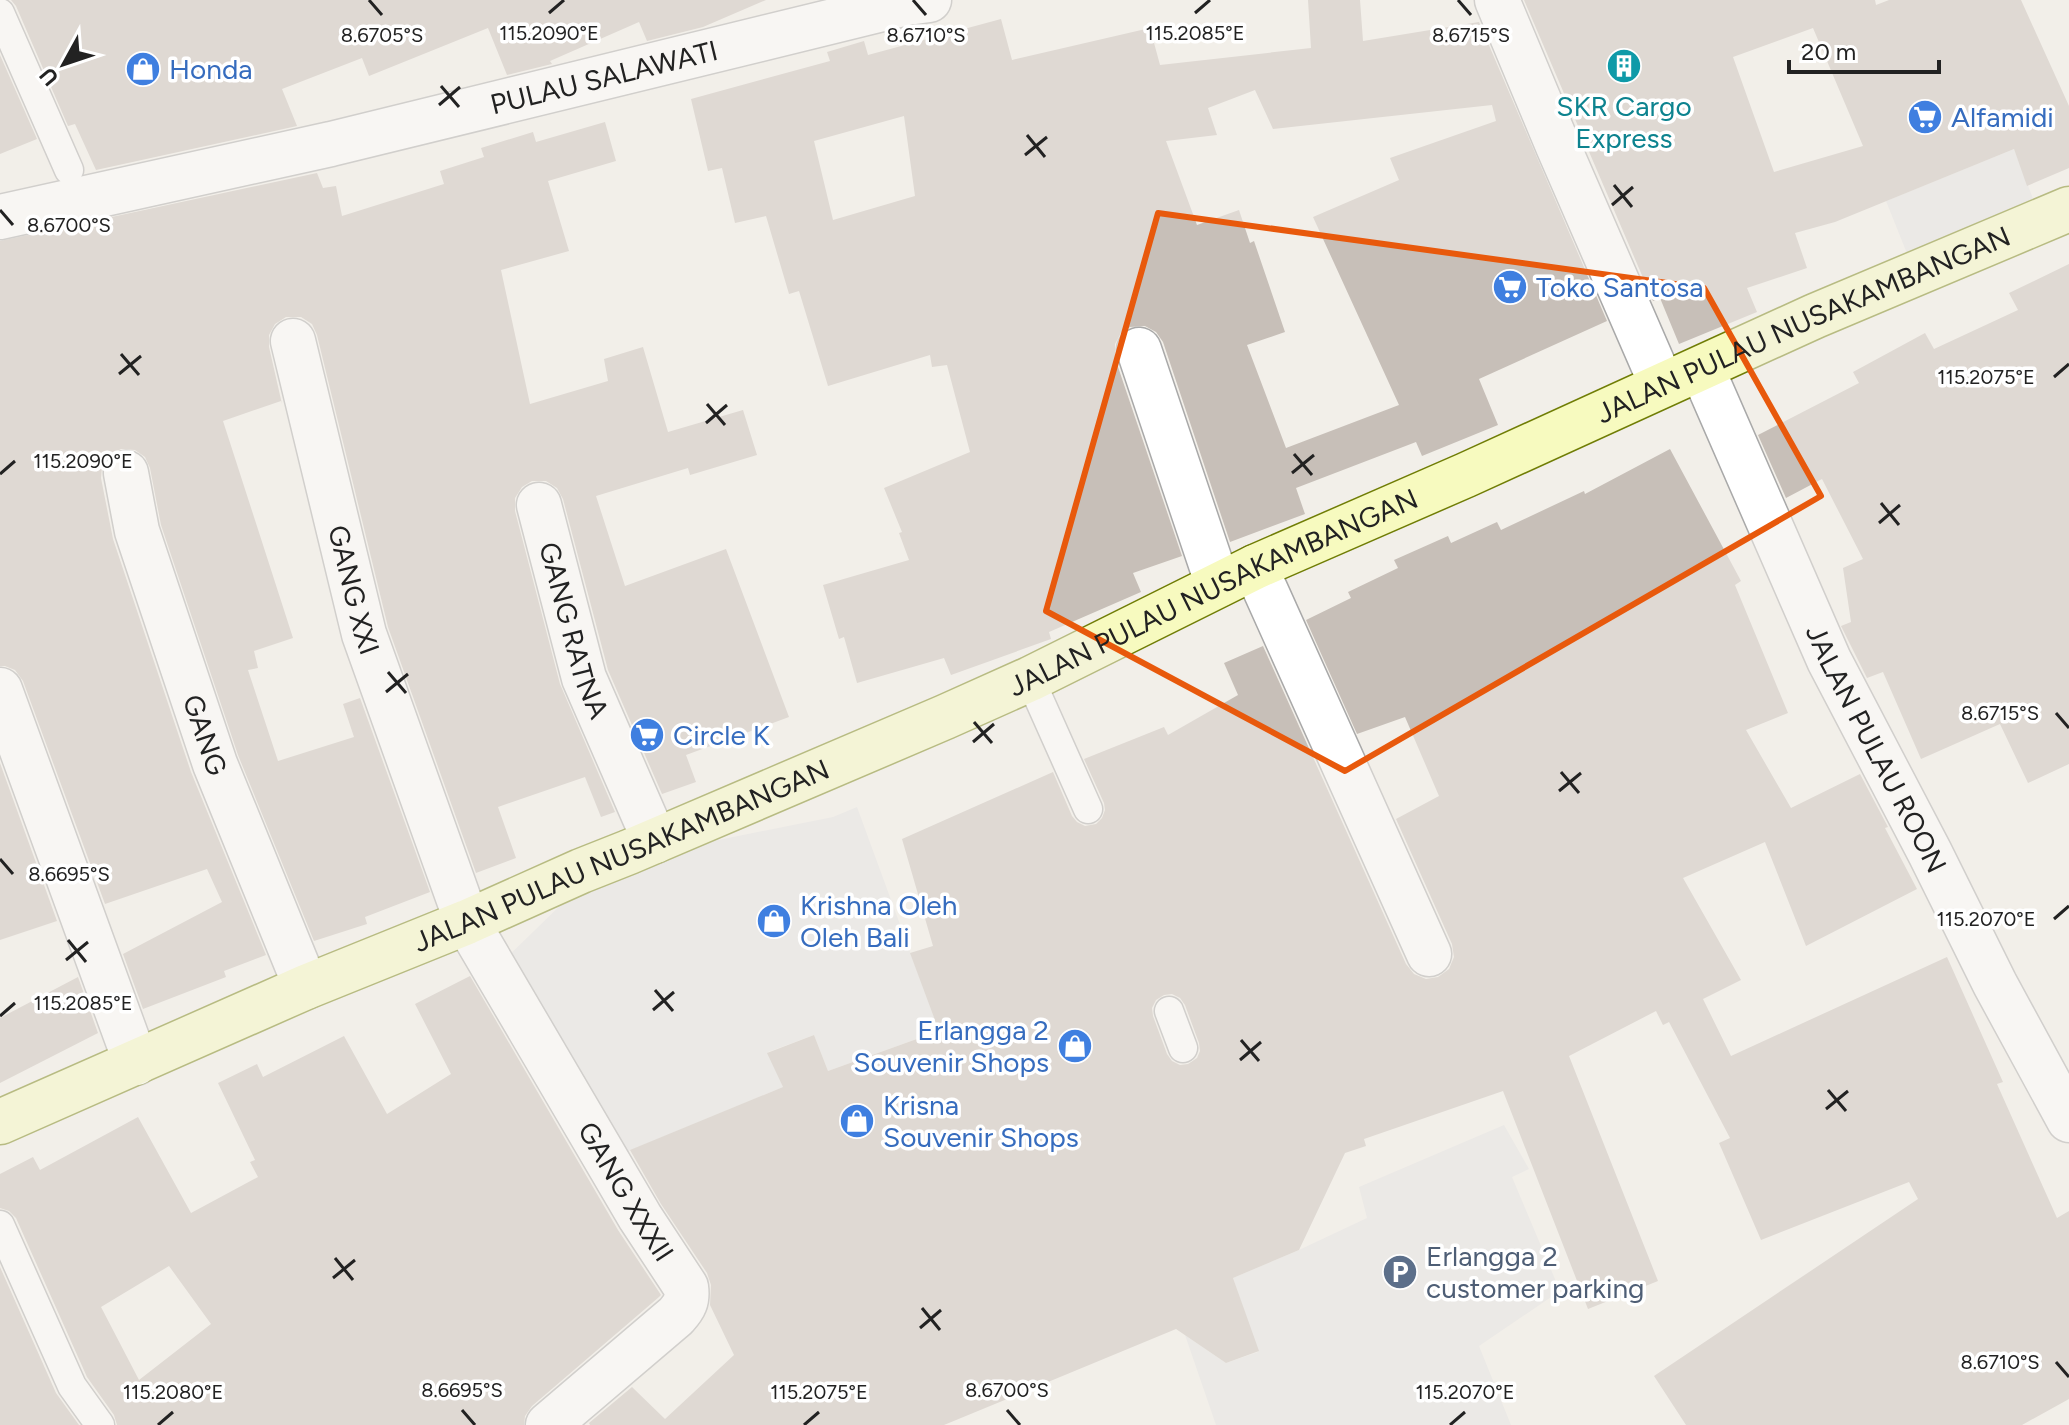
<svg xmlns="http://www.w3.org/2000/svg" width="2069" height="1425" viewBox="0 0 2069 1425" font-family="Figtree,sans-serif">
  <rect width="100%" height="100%" fill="#f2efe9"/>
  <!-- parking -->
  <g fill="#e2e2e2">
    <path d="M2014 149 2037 209 1908 256 1886 201Z"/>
    <path d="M857 807 939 1031 828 1071 814 1035 768 1052 783 1087 619 1155 499 965 604 863 833 817Z"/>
    <path d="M1504 1125 1529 1169 1512 1177 1560 1291 1479 1346 1511 1425H1216L1185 1335 1226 1363 1258 1352 1233 1278 1299 1250 1367 1218 1359 1187Z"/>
  </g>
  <!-- building -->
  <g fill="#c7bfb8" fill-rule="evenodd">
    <path d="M11 0H766L703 27 647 41 639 22 550 61 552 64 507 75 488 28 369 76 362 58 282 89 297 126 96 170 75 124 68 126 16 6Z"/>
    <path d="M1308 0H1360L1363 41 1479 22 1607 321 1479 379 1498 425 1422 456 1416 442 1296 488 1305 514 1230 542 1163 342 1156 332 1145 326 1130 327 1121 333 1115 344V358L1182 556 1133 573 1141 592 1049 632 1051 639 951 675 944 658 857 683 844 637 839 639 823 585 909 560 899 533 902 532 884 488 970 452 947 365 932 367 930 355 828 386 799 291 789 294 766 216 735 223 722 168 708 171 691 99 830 61 827 52 864 41 868 55 1001 19 1012 60 1150 28 1160 65 1311 48ZM1255 90 1273 129 1492 105 1496 121 1390 158 1399 180 1313 217 1399 405 1286 448 1247 345 1285 332 1254 241 1250 243 1239 210 1197 225 1166 141 1217 135 1208 108ZM904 116 915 196 833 220 814 141Z"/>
    <path d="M1524 0H1875L1876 5 1889 0H2021L2069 106V168L2027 186 2014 149 1835 222 1795 233 1807 268 1747 288 1757 312 1679 344 1660 298 1653 301ZM1813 28 1863 146 1774 172 1733 57Z"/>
    <path d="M0 55 37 139 0 154Z"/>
    <path d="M605 122 616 161 548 181 569 251 501 270 530 404 608 381 604 359 643 347 668 432 743 410 757 455 690 475 688 468 596 496 625 586 726 549 789 717 686 755 696 782 662 794 608 670 563 499 557 488 546 481H532L522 487 515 498V511L560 684 615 812 601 817 585 777 498 807 516 858 476 873 388 627 317 335 312 324 301 317H286L275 324 269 335V347L282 404 281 401 223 421 293 638 254 651 258 668 248 670 278 761 354 737 343 704 360 698 430 892 365 917 367 924 314 941 238 755 161 525 150 468 145 457 135 450 121 449 109 455 102 466 101 478 113 539 191 772 266 955 224 971 226 977 143 1009 123 954 222 902 207 869 105 904 23 681 15 670 5 666H0V241L317 173 323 188 336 186 342 216 444 184 440 171 484 157 481 148 533 132 536 142Z"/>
    <path d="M2069 264V764L2028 783 2000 724 1921 759 1883 672 1867 678 1841 626 1851 622 1843 568 1863 559 1822 479 1786 498 1758 435 1859 383 1853 372 1925 333 1934 349 2018 310 2009 293Z"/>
    <path d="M1670 449 1741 581 1735 585 1788 713 1746 730 1791 808 1860 774 1888 827 1885 828 1917 889 1806 946 1765 842 1683 878 1741 980 1703 999 1731 1056 1947 957 2003 1082 1997 1084 2057 1218 2069 1211V1399L2022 1425H1686L1654 1376 1918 1199 1909 1182 1761 1240 1719 1143 1730 1138 1669 1022 1663 1025 1656 1011 1569 1056 1658 1281 1588 1309 1503 1091 1364 1139 1366 1146 1345 1153 1299 1250 1233 1278 1259 1351 1226 1363 1176 1329 944 1425H590L589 1423 632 1387 665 1419 734 1355 710 1305 711 1285 707 1273 661 1204 630 1150 783 1087 767 1053 814 1035 828 1071 939 1031 910 953 933 946 902 839 1053 772 1072 816 1077 822 1085 826 1096 824 1102 818 1105 810 1104 803 1084 759 1164 727 1168 735 1238 695 1224 663 1263 646 1406 964 1414 974 1426 979 1438 977 1449 969 1454 957 1452 944 1396 819 1439 796 1405 717 1357 734 1306 620 1351 598 1348 592 1398 568 1394 560 1448 536 1451 543 1497 522 1501 530 1584 491 1585 494ZM1172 994 1180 998 1185 1005 1199 1043 1200 1051 1197 1058 1188 1064 1180 1065 1172 1061 1167 1054 1153 1016 1152 1008 1156 1000 1164 995Z"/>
    <path d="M0 763 57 921 0 940Z"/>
    <path d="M470 976 618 1230 661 1295 659 1297 532 1406 525 1416 524 1425H117L114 1415 87 1377 16 1218 9 1211 0 1208V1174L33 1157 40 1170 138 1117 191 1213 258 1177 250 1162 255 1160 218 1083 257 1064 263 1077 344 1036 387 1114 451 1074 415 1004ZM169 1266 211 1324 139 1380 101 1307Z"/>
    <path d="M78 977 98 1033 0 1083V1018Z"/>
    <path d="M0 1267 56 1393 79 1425H0Z"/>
  </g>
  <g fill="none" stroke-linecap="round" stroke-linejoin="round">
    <!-- lane casing -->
    <g stroke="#a9a9a9" stroke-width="31">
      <g id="lane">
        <path d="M0 13 69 170"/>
        <path d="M1030 679 1088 809"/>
        <path d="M1169 1011 1183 1048"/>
        <path d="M0 1225 72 1386 100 1425"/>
      </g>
    </g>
    <!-- street casing -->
    <g stroke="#a9a9a9" stroke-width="47">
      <g id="street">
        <path d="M1497 0 1558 146 1662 385"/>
        <path id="s1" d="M0 217 331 144 907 3 929 0"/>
        <path id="s2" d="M293 341 364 634 467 922 640 1217 686 1287C688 1301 684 1307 676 1316L548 1425"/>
        <path d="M1139 350 1218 585"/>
        <path id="s3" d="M1702 369 1829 660 1930 853 1995 984 2069 1120"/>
        <path id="s4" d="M126 473 137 531 215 764 306 987"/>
        <path id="s5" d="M539 505 584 678 655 841"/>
        <path d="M1255 567 1429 954"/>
        <path d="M0 690 136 1063"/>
      </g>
    </g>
    <!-- secondary casing -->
    <g stroke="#707d05" stroke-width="47">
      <g id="secondary">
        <path id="s6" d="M0 1122 306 987 467 922 581 871 629 852 945 717 1030 679 1255 567 1466 475 1815 316 2069 209"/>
      </g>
    </g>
    <!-- lane -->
    <use href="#lane" stroke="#fff" stroke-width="28"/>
    <!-- street -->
    <use href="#street" stroke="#fff" stroke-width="44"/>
    <!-- secondary -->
    <use href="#secondary" stroke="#f7fabf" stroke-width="44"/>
  </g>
  <!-- marked area -->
  <path d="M0 0H2069V1425H0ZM1158 213 1704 288 1821 496 1345 771 1046 611Z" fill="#f2efe9" fill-opacity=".55" fill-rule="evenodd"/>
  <path fill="none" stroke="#e8590c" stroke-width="6" stroke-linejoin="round" d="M1158 213 1704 288 1821 496 1345 771 1046 611Z"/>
  <!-- ticks -->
  <path fill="none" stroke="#222" stroke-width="3" d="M369 0 382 15M913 0 926 15M1458 0 1471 15M549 13 564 0M1195 13 1210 0M441 86 459 107M439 105 460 87M1027 135 1045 157M1025 155 1047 137M1614 185 1632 207M1612 205 1633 187M0 210 13 225M121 354 139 375M119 374 141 356M2054 377 2069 364M707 404 725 425M706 423 727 405M1294 454 1312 475M1292 473 1314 455M0 474 15 461M1881 503 1899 525M1879 523 1900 505M388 672 406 693M386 692 408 674M2056 713 2069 728M974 722 992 743M973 742 994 724M1561 772 1579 793M1559 791 1581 773M0 859 13 874M2054 919 2069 906M68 940 86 962M66 960 88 942M655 990 673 1011M653 1010 674 992M0 1016 15 1003M1241 1040 1259 1061M1240 1060 1261 1042M1828 1090 1846 1111M1826 1109 1848 1091M335 1258 353 1280M333 1278 355 1260M922 1308 940 1330M920 1328 941 1310M2056 1362 2069 1377M462 1410 475 1425M1007 1410 1020 1425M158 1425 173 1412M804 1425 819 1412M1450 1425 1465 1412"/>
  <!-- icons -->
  <defs>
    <g id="building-disc" transform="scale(1.8)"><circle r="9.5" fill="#0f9aa8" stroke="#fff"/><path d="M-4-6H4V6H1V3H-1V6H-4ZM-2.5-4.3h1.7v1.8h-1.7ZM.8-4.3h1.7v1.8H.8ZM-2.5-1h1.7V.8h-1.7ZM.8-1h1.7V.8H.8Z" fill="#fff"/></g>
    <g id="shop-disc" transform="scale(1.8)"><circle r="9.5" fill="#3f7fe0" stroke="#fff"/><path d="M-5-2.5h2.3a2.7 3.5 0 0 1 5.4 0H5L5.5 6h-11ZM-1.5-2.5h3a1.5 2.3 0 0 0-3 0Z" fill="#fff"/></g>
    <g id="supermarket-disc" transform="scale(1.8)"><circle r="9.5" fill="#3f7fe0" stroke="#fff"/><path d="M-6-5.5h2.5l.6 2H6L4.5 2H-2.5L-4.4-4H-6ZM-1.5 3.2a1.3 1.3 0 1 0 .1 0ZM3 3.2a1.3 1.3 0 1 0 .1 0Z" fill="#fff"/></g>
    <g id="parking-disc" transform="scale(1.8)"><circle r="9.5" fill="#5c6f8a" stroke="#fff"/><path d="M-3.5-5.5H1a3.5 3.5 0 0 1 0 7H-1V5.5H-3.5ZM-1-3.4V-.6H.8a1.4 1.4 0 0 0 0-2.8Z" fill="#fff"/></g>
  </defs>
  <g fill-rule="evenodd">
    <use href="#building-disc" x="1624" y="66"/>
    <use href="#shop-disc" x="143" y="69"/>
    <use href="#supermarket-disc" x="1925" y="117"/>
    <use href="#supermarket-disc" x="1510" y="287"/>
    <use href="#supermarket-disc" x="647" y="735"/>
    <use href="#shop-disc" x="774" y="921"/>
    <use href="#shop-disc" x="1075" y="1046"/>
    <use href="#shop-disc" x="857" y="1121"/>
    <use href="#parking-disc" x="1400" y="1272"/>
  </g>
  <g text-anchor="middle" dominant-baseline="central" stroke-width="7" stroke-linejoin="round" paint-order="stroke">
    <!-- shop labels -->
    <g font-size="28" fill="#366cbe" stroke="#fff" text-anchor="start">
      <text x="169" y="69">Honda</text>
      <text x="1951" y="117">Alfamidi</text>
      <text x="1536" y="287">Toko Santosa</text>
      <text x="673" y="735">Circle K</text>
      <text x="800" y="905">Krishna Oleh<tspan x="800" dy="32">Oleh Bali</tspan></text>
      <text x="1049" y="1030" text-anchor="end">Erlangga 2<tspan x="1049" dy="32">Souvenir Shops</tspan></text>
      <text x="883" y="1105">Krisna<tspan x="883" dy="32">Souvenir Shops</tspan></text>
    </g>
    <!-- street labels -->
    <g font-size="28" fill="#222" stroke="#fff">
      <text stroke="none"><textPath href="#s1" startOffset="620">PULAU SALAWATI</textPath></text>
      <text stroke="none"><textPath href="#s6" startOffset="1972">JALAN PULAU NUSAKAMBANGAN</textPath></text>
      <text stroke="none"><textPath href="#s2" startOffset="256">GANG XXI</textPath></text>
      <text stroke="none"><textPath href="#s6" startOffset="1324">JALAN PULAU NUSAKAMBANGAN</textPath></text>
      <text stroke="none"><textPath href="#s5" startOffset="130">GANG RATNA</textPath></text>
      <text stroke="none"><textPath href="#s4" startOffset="274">GANG</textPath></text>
      <text stroke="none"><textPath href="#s3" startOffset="418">JALAN PULAU ROON</textPath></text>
      <text stroke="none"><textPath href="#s6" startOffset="676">JALAN PULAU NUSAKAMBANGAN</textPath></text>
      <text stroke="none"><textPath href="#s2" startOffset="920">GANG XXXII</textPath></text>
    </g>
    <!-- culture labels -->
    <g font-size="28" fill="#0d838f" stroke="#fff">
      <text x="1624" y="106">SKR Cargo<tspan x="1624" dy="32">Express</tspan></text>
    </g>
    <!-- service labels -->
    <g font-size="28" fill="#4e5e75" stroke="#fff" text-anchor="start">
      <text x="1426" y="1256">Erlangga 2<tspan x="1426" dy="32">customer parking</tspan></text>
    </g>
  </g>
  <g font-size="20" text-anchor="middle" fill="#222" stroke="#fff" stroke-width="7" stroke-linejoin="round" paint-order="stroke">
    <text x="549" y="40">115.2090°E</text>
    <text x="1195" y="40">115.2085°E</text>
    <text x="382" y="42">8.6705°S</text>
    <text x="926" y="42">8.6710°S</text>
    <text x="1471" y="42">8.6715°S</text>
    <text x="69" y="232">8.6700°S</text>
    <text x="1986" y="384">115.2075°E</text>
    <text x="83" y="468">115.2090°E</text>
    <text x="2000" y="720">8.6715°S</text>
    <text x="69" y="881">8.6695°S</text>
    <text x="1986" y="926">115.2070°E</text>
    <text x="83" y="1010">115.2085°E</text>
    <text x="2000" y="1369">8.6710°S</text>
    <text x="462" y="1397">8.6695°S</text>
    <text x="1007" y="1397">8.6700°S</text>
    <text x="173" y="1399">115.2080°E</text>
    <text x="819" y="1399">115.2075°E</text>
    <text x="1465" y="1399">115.2070°E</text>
  </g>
  <!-- north arrow -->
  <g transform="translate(64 64) rotate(230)" stroke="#ffffff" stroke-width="6" paint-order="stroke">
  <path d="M0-6L14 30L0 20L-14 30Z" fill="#222222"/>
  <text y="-12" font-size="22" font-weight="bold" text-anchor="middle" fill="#222222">U</text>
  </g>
  <!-- scale -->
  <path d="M1789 60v12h150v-12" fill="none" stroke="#222222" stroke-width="4"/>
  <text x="1801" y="60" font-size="24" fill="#222222" stroke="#ffffff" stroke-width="6" paint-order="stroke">20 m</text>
</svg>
